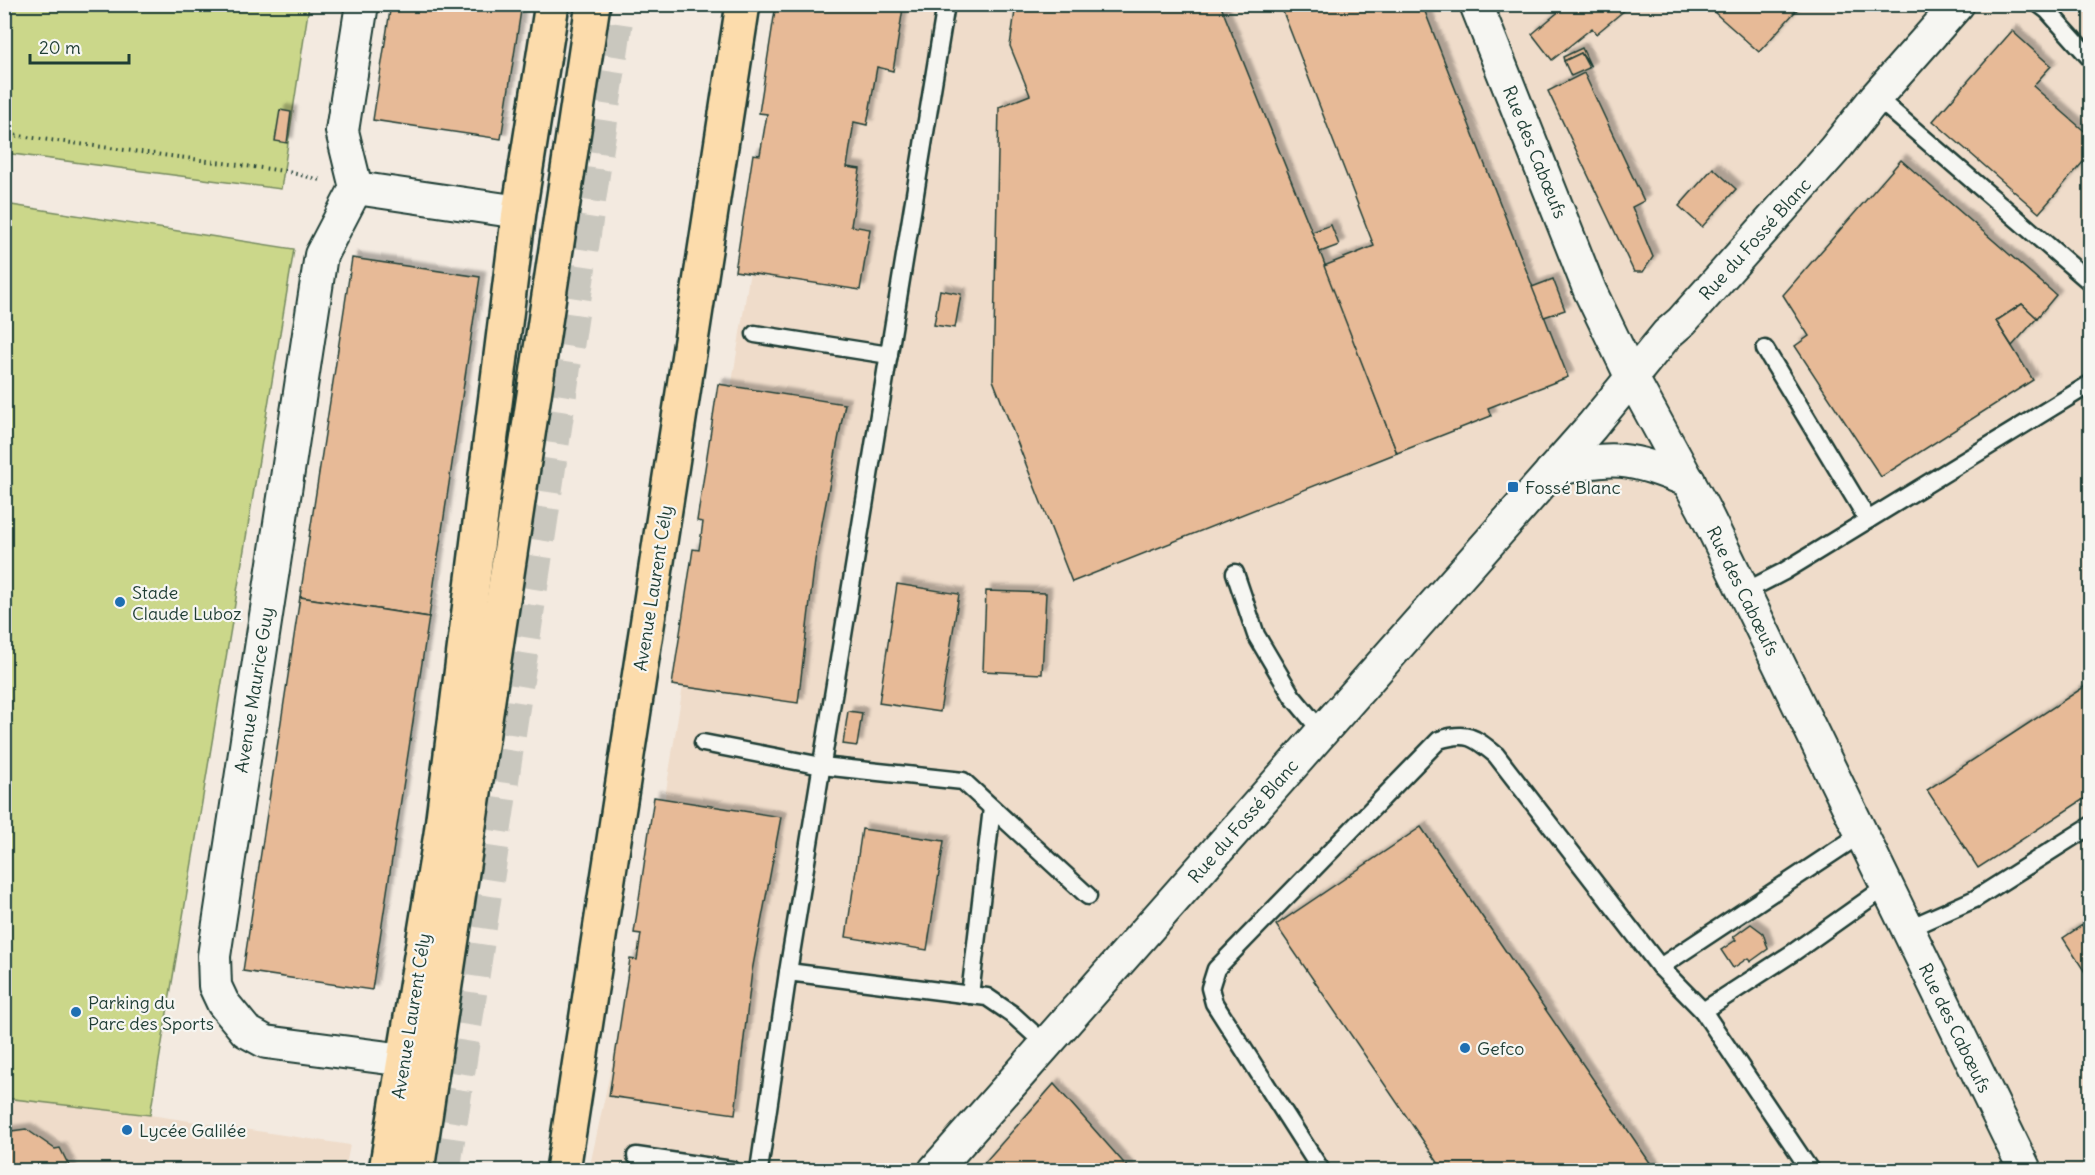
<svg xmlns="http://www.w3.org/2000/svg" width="2095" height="1175" viewBox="0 0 2095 1175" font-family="Delius,sans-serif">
  <defs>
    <filter id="shadow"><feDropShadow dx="5.5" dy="-5.5" stdDeviation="1.5" flood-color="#0004"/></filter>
  </defs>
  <rect width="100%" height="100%" fill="#f3eae0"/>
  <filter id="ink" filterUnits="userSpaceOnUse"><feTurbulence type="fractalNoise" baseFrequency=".0167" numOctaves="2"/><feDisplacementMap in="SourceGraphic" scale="12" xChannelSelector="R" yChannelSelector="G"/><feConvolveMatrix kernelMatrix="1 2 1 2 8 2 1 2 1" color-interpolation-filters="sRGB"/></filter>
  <g filter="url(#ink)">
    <!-- built -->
    <g fill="#efdcca">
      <path d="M793 5H2090V1170H589L651 884Z"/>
      <path d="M5 1098 150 1115 350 1145 345 1170H5Z"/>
    </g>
    <!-- green -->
    <g fill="#cbd78a" stroke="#758a5f" stroke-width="1.5">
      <path d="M5 5H309L281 189 5 153Z"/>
      <path d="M5 204 294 249 150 1115 5 1098Z"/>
    </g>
    <!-- building -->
    <g fill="#e7ba97" stroke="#1f3d34" stroke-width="1.5" filter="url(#shadow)">
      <path d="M391 4H522L501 139 373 120Z"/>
      <path d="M776 4H880L903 8 893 71 877 67 867 125 854 122 847 167 860 169 851 226 870 229 860 290 735 271 753 154 760 155 767 114 759 113Z"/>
      <path d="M1016 4H1220L1320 252 1397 453 1072 582 993 380 999 107 1030 95 1010 46Z"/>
      <path d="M1280 4H1422L1568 377 1488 408 1491 416 1397 453 1324 266 1374 246Z"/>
      <path d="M1568 4H1632L1596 34 1592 28 1552 60 1532 34Z"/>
      <path d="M1722 4H1802L1759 52 1715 13Z"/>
      <path d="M2012 31 2051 66 2033 86 2090 136V154L2039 213 1933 121Z"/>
      <path d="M1582 48 1591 67 1581 53 1564 61 1563 57Z"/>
      <path d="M1581 53 1589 68 1571 76 1564 61Z"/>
      <path d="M1584 73 1644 201 1632 207 1653 257 1643 272H1634L1548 91Z"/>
      <path d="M280 110 291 112 287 143 275 141Z"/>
      <path d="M1901 160 2056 295 2037 318 2022 304 1996 321 2033 380 1881 477 1795 346 1809 336 1783 295Z"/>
      <path d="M1713 168 1736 189 1702 227 1679 206Z"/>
      <path d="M1331 225 1339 245 1320 252 1312 232Z"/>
      <path d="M352 258 480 277 429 617 300 597Z"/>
      <path d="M1553 279 1565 310 1544 317 1532 287Z"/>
      <path d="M940 290 961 294 955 328 934 325Z"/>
      <path d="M2022 304 2037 318 2012 346 1996 321Z"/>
      <path d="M718 384 845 404 815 560 798 703 672 685 693 549 699 550 703 522 697 521Z"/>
      <path d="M897 584 959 594 940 712 879 703Z"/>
      <path d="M986 591 1046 593 1042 674 983 671Z"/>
      <path d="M300 597 429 617 372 990 243 971Z"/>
      <path d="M2090 683V795L1978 868 1927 790Z"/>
      <path d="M848 711 862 713 857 746 843 744Z"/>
      <path d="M654 797 781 817 752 971 735 1114 609 1096 630 959 637 960 641 934 634 933Z"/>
      <path d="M1421 827 1655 1170H1443L1276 925Z"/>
      <path d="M862 829 944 841 927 950 846 937Z"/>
      <path d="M2090 920V980L2063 938Z"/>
      <path d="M1751 924 1763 933 1768 949 1750 962 1748 958 1733 968 1721 950 1736 940 1733 937Z"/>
      <path d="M1054 1084 1130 1170H978Z"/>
      <path d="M26 1129 55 1149 60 1148 71 1170H4V1132Z"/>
    </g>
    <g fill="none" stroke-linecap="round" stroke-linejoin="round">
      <!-- highway-tunnel -->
      <path stroke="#c9c7be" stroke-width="33" stroke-dasharray="33 16" stroke-linecap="butt" d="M444 1170 619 4"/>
      <!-- lane casing -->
      <g stroke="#1f3d34" stroke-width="21">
        <g id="lane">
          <path d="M2039 4 2047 10 2090 58"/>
          <path d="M1876 97 2090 282"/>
          <path d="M755 334 889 355"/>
          <path d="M1765 349 1868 520"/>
          <path d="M1235 573 1256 635 1292 696 1322 732"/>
          <path d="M1744 592 1783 572 2090 384"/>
          <path d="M703 743 822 766 963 781 1088 896"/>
          <path d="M1907 929 1975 899 2090 826"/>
          <path d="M1660 967 1861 834"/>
          <path d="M788 972 946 4"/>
          <path d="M970 995 992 808"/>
          <path d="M1703 1011 1794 952 1887 886"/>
          <path d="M636 1156 732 1170"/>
          <path d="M759 1170 788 972 987 997 1012 1014 1046 1045"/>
          <path d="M1321 1170 1214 1003 1210 988 1216 969 1439 740C1467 731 1474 737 1496 755L1660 967 1703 1011 1810 1170"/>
        </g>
      </g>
      <!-- street casing -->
      <g stroke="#1f3d34" stroke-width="36">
        <g id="street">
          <path d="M362 4 342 131 356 188 321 255 214 956 215 986 223 1003 246 1031 266 1042 404 1060"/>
          <path d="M1476 4 1590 291 1631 376 1703 508 2025 1170"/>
          <path d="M356 188 519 212"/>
          <path d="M1551 472C1611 453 1632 458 1689 481"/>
          <path d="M935 1170 1592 426 1667 334 1682 321 1834 150 1876 97 1958 4"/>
        </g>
      </g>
      <!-- primary casing -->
      <g stroke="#1f3d34" stroke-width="38">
        <g id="primary">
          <path d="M386 1170 441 834 519 212 552 4"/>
          <path d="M563 1170 743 4"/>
        </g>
      </g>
      <!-- highway casing -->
      <g stroke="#1f3d34" stroke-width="38">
        <path id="highway" d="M417 1170 593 4"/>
      </g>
      <!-- path -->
      <path stroke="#1f3d34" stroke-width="4" stroke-dasharray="1.5 4.5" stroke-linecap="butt" d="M4 134 284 171 321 180"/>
      <!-- lane -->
      <use href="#lane" stroke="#f6f6f2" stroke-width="16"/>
      <!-- street -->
      <use href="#street" stroke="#f6f6f2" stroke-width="32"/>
      <!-- primary -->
      <use href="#primary" stroke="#fcdcac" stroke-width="33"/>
      <!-- highway -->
      <use href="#highway" stroke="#fcdcac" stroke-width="33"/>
    </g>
  </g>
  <!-- markers -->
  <g fill="#1f6fb2" stroke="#f6f6f2" stroke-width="2">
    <rect x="1507" y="481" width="12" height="12" rx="3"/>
    <circle cx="120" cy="602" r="6"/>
    <circle cx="76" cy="1012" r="6"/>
    <circle cx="1465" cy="1048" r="6"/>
    <circle cx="127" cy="1130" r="6"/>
  </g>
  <g text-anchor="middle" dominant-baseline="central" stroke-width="4.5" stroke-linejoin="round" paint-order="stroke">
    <!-- street labels -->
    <g font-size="18" fill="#1f3d34" stroke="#f6f6f2">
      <text transform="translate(1535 152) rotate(68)">Rue des Cabœufs</text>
      <text transform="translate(1755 239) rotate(-48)">Rue du Fossé Blanc</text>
      <text transform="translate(653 588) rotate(-81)">Avenue Laurent Cély</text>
      <text transform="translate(1743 591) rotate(64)">Rue des Cabœufs</text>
      <text transform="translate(254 690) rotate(-81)">Avenue Maurice Guy</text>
      <text transform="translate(1243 821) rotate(-49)">Rue du Fossé Blanc</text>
      <text transform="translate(411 1016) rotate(-81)">Avenue Laurent Cély</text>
      <text transform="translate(1955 1028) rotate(64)">Rue des Cabœufs</text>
    </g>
    <!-- poi labels -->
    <g font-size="18" fill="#1f3d34" stroke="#f6f6f2" text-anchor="start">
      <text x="1525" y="487">Fossé Blanc</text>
      <text x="132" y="592">Stade<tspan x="132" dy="21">Claude Luboz</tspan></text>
      <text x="88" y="1002">Parking du<tspan x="88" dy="21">Parc des Sports</tspan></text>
      <text x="1477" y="1048">Gefco</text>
      <text x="139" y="1130">Lycée Galilée</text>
    </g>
  </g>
  <!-- margin -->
  <rect width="2095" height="1175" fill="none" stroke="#f6f6f2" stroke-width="24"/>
  <rect x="12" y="12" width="2071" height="1151" fill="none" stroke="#1f3d34" stroke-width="2" filter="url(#ink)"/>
  <!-- scale -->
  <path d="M30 54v9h99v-9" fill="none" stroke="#1f3d34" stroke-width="3"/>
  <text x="39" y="54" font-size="18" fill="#1f3d34" stroke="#f6f6f2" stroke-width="4.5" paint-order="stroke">20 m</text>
</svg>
